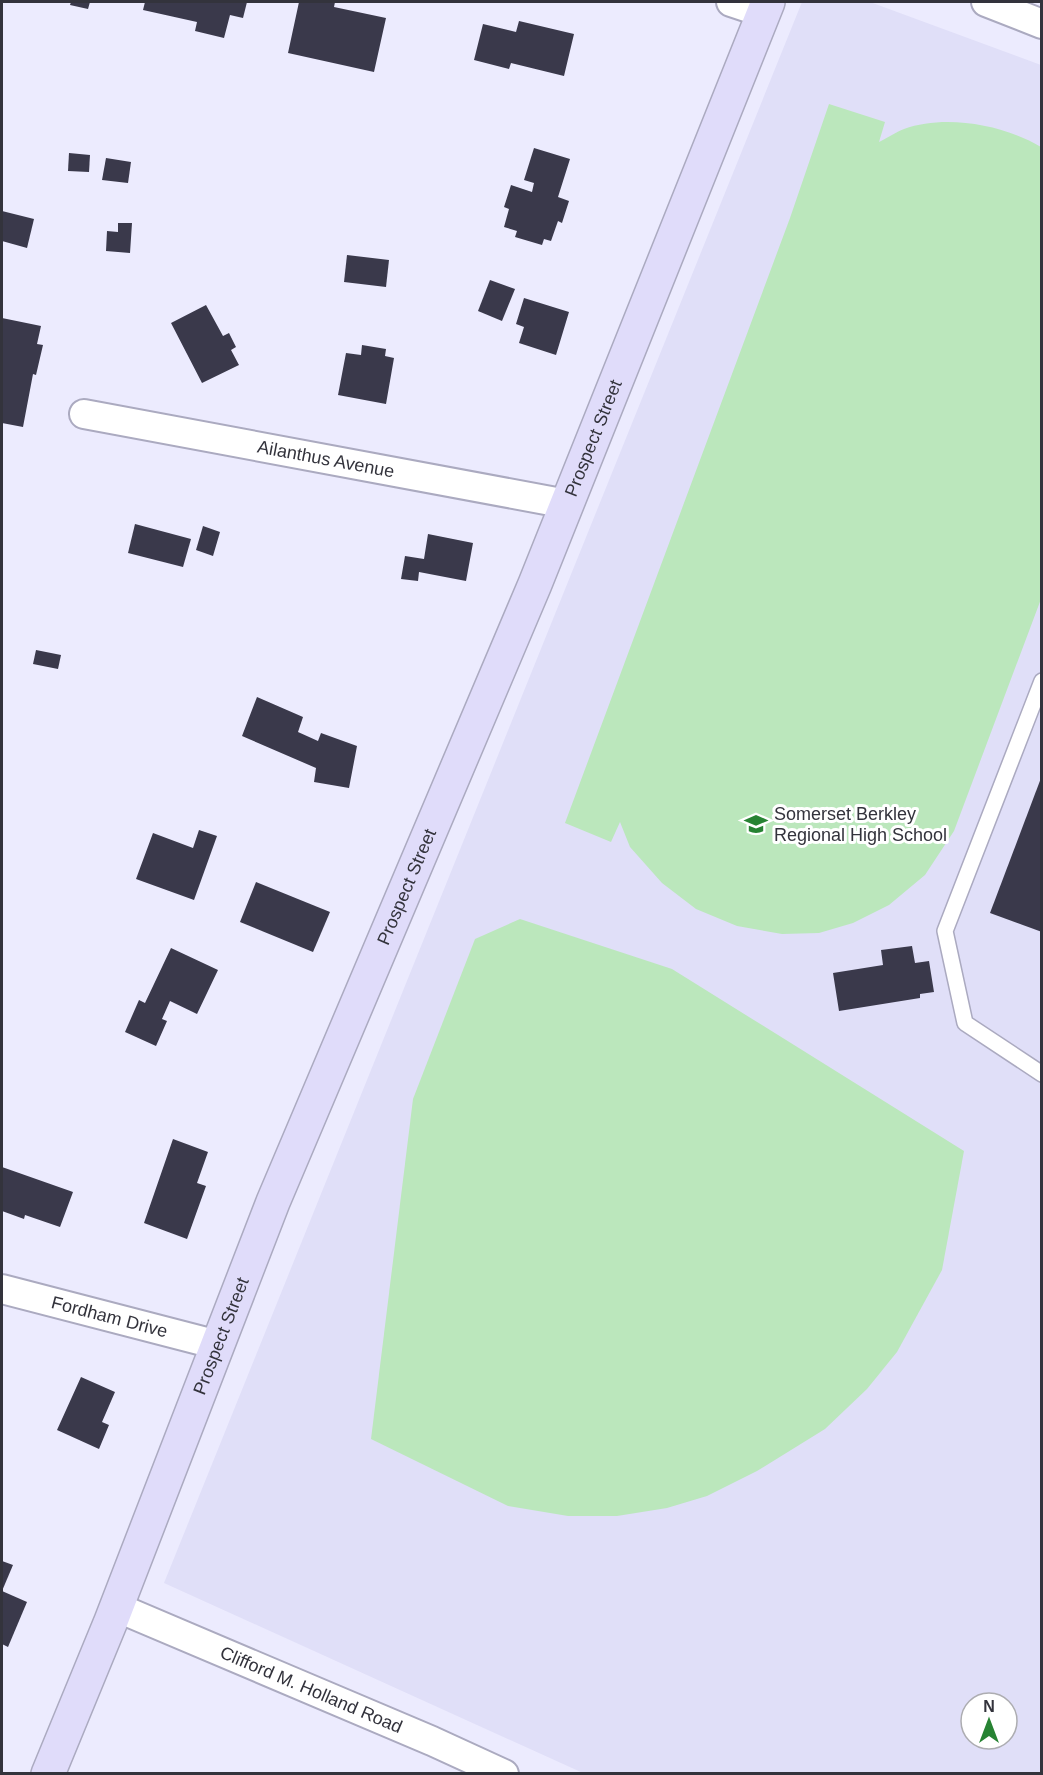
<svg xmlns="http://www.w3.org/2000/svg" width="1043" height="1775" viewBox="0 0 1043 1775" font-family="Arial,sans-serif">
  <rect width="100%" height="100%" fill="#ecebfe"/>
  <!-- built -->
  <path fill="#e0dff8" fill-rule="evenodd" d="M802 2H870L1041 65V1773H583L164 1583ZM971 1703H1007V1739H971Z"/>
  <!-- green -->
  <g fill="#bbe7bc">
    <path d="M829 104 885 122 879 142C887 138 896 132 904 129 946 114 1004 125 1041 147V599L954 831 925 875 889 905 853 923 819 933 782 934 737 926 696 909 662 883 630 847 620 822 611 842 565 823 790 218Z"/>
    <path d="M520 919 672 969 964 1151 942 1270 897 1352 867 1389 825 1429 757 1471 707 1496 667 1508 617 1516H568L508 1506 371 1439 413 1099 475 939Z"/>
  </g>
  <!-- building -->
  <g fill="#3a394b">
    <path d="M71 2H90L88 9 70 5Z"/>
    <path d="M145 2H247L243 18 230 15 224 38 195 31 197 22 143 10Z"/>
    <path d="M299 2H335L334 7 386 18 374 72 288 53Z"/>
    <path d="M519 21 574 34 564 76 511 63 509 69 474 60 483 24 516 32Z"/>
    <path d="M534 148 570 159 558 197 569 201 562 223 558 221 551 241 544 239 542 245 515 237 517 231 504 227 509 209 504 207 511 185 532 192 534 183 524 180Z"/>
    <path d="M69 153 90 155 89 172 68 171Z"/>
    <path d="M106 158 131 162 128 183 102 180Z"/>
    <path d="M2 211 34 219 27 248 2 241Z"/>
    <path d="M118 223H132L130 253 106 251 107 231 118 232Z"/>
    <path d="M347 255 389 260 386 287 344 282Z"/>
    <path d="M490 280 515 289 502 321 478 311Z"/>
    <path d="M524 298 569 312 556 355 519 343 524 327 516 324Z"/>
    <path d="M206 305 223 336 229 333 236 347 231 350 239 365 202 383 171 323Z"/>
    <path d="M2 318 41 326 37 344 43 345 36 375 33 374 23 427 2 423Z"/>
    <path d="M362 345 386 349 385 356 394 358 386 404 338 395 346 353 361 355Z"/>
    <path d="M135 524 191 539 183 567 128 553Z"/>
    <path d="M203 526 220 532 213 556 196 550Z"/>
    <path d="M428 534 473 543 466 581 419 572 418 581 401 579 405 556 424 559Z"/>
    <path d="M36 650 61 655 58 669 33 664Z"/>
    <path d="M257 697 303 717 298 732 318 741 321 733 357 746 349 788 314 782 316 768 242 736Z"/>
    <path d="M1041 778H1042V932L990 913Z"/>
    <path d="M199 830 217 836 194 900 136 879 153 833 193 848Z"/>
    <path d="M256 882 330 912 313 952 240 922Z"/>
    <path d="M912 946 915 963 929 961 934 992 920 994V998L839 1011 833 973 883 965 881 950Z"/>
    <path d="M171 948 218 970 197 1014 170 1001 162 1019 167 1021 156 1046 125 1032 139 1000 145 1003Z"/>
    <path d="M173 1139 208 1152 197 1183 206 1186 187 1239 144 1223Z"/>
    <path d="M2 1167 73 1192 60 1227 25 1215 24 1219 2 1211Z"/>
    <path d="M81 1377 115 1392 102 1422 109 1425 99 1449 57 1430Z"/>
    <path d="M2 1561 13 1565 2 1591Z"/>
    <path d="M2 1591 27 1602 8 1647 2 1644Z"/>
  </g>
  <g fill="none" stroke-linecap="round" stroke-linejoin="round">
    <!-- lane casing -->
    <g stroke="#abaac0" stroke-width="18">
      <path id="lane" d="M1042 681 945 931 965 1023 1042 1074"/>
    </g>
    <!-- street casing -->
    <g stroke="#abaac0" stroke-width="32">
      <g id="street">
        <path d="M731 2 764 13"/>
        <path d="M986 2 1042 24"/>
        <path id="s1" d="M84 414 567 504"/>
        <path id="s2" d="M2 1289 218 1345"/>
        <path id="s3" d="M116 1607 432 1741 504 1774"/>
      </g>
    </g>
    <!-- secondary casing -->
    <g stroke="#abaac0" stroke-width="36">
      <g id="secondary">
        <path id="s4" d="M48 1774 111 1621 273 1202 535 584 768 2"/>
      </g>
    </g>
    <!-- lane -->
    <use href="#lane" stroke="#fff" stroke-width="15"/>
    <!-- street -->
    <use href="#street" stroke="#fff" stroke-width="28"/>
    <!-- secondary -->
    <use href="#secondary" stroke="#e0dcfa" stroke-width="33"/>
  </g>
  <!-- icons -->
  <defs>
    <g id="school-bare" transform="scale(1.8)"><path d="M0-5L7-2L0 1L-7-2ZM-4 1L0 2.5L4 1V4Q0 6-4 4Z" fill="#278333" stroke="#fff" stroke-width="2.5" paint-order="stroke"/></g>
  </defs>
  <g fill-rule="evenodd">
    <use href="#school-bare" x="756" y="824"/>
  </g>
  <g text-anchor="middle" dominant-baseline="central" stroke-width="6" stroke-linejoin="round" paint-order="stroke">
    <!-- street labels -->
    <g font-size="18" fill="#33333c" stroke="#fff">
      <text stroke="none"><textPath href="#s4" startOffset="1443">Prospect Street</textPath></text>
      <text stroke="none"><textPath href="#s1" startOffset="246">Ailanthus Avenue</textPath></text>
      <text stroke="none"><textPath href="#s4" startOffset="957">Prospect Street</textPath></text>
      <text stroke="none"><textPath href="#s2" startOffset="111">Fordham Drive</textPath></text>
      <text stroke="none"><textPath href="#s4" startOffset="471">Prospect Street</textPath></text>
      <text stroke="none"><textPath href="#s3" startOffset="212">Clifford M. Holland Road</textPath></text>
    </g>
    <!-- poi labels -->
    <g font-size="18" fill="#33333c" stroke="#fff" text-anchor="start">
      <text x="774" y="814">Somerset Berkley<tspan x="774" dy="21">Regional High School</tspan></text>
    </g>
  </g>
  <!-- border -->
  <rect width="1043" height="1775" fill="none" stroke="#33333c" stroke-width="6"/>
  <!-- north arrow -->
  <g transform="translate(989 1721)"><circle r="28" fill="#ffffff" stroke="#adadb1" stroke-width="1.5"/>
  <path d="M0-4.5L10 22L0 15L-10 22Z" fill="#278333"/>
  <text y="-9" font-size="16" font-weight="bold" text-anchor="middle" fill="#33333c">N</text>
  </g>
</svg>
